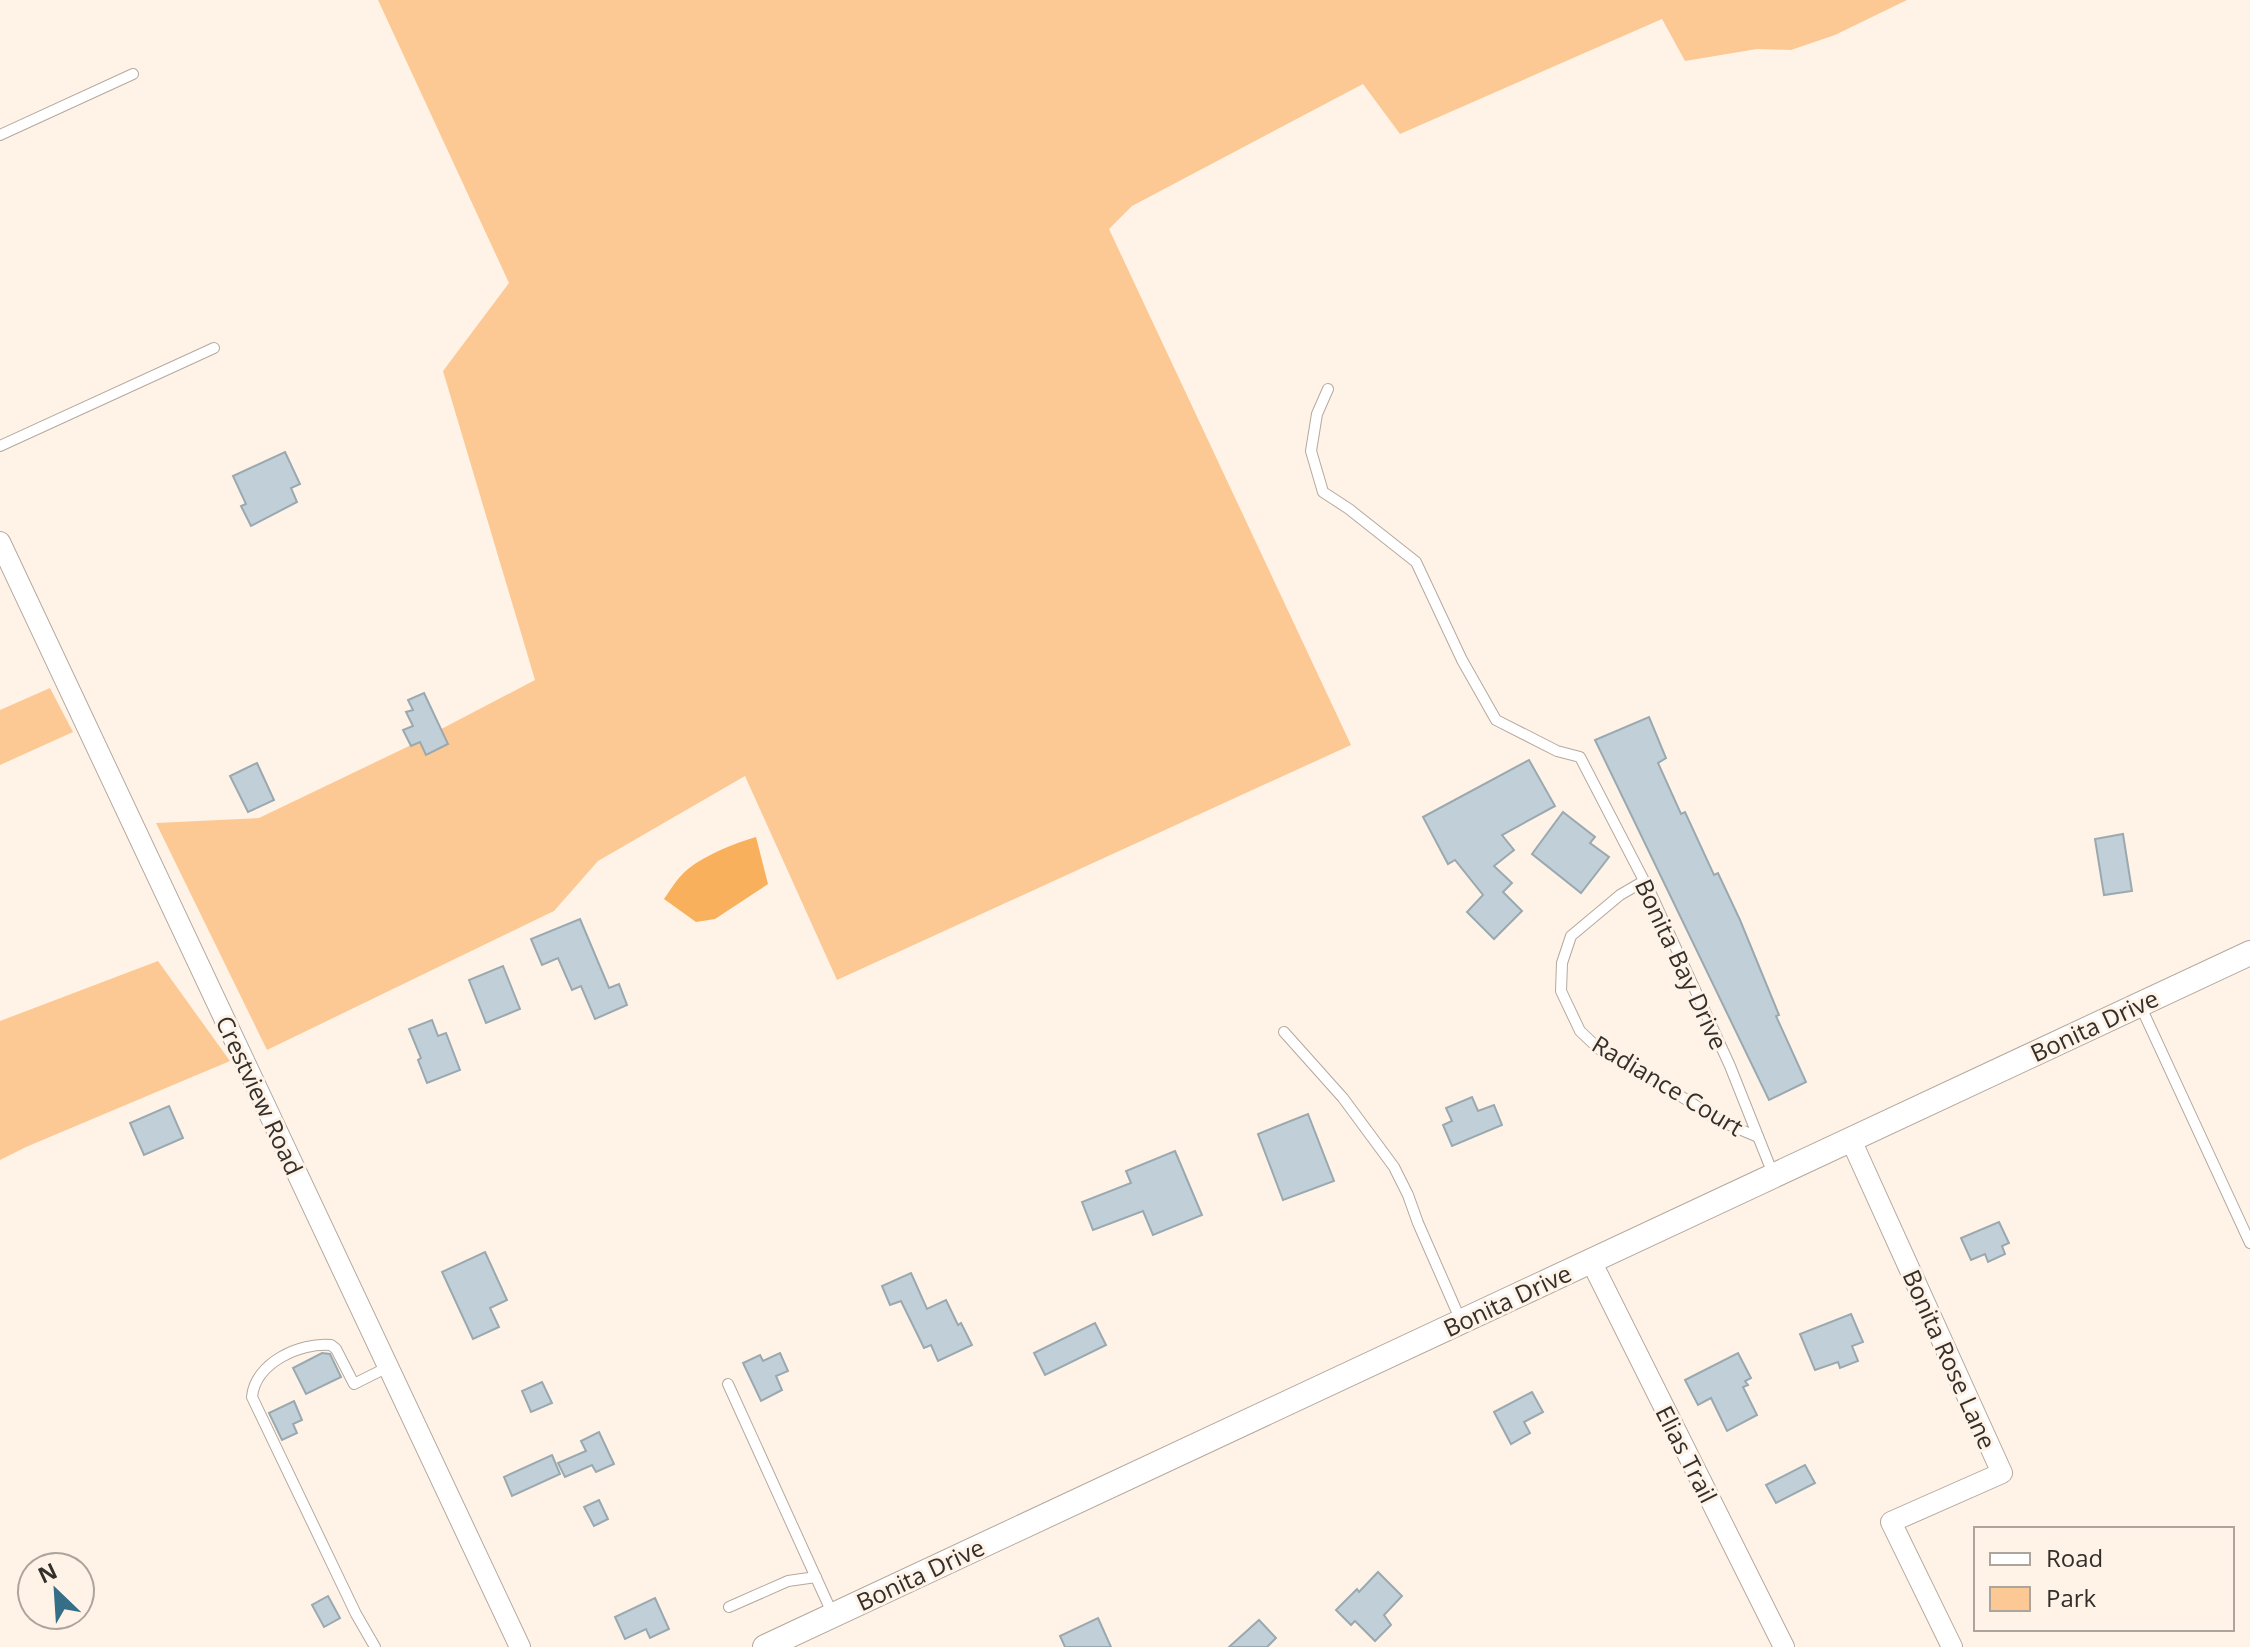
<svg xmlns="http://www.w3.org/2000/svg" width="2250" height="1647" viewBox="0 0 2250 1647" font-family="'Open Sans',sans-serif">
  <rect width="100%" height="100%" fill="#fff3e8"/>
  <!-- green -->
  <g fill="#fcc994">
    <path d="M378 0H1907L1835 35 1791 50 1757 49 1685 61 1662 19 1400 134 1363 84 1132 206 1109 229 1351 745 837 980 745 776 598 861 554 911 267 1050 156 823 259 818 407 747 535 680 443 371 509 283Z"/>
    <path d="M50 688 73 732 0 765V710Z"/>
    <path d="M158 961 230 1061 26 1147 0 1160V1021Z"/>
  </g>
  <!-- water -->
  <path fill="#f8b05d" d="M756 837 768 884 715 919 696 922 664 899C671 889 678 877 688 869 707 854 733 844 756 837Z"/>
  <!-- building -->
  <g fill="#c1d0d8" stroke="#9aa9b0" stroke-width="2">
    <path d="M285 452 300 484 291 488 297 502 251 526 241 506 246 504 233 476Z"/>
    <path d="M424 693 448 744 426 755 420 742 411 746 403 730 413 726 406 712 413 710 408 700Z"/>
    <path d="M1649 717 1666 758 1658 763 1681 814 1685 812 1714 875 1718 873 1740 920 1779 1015 1776 1016 1806 1082 1769 1100 1595 740Z"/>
    <path d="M1529 760 1555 806 1502 835 1514 850 1494 866 1512 883 1503 892 1522 911 1494 939 1467 912 1483 895 1455 860 1448 864 1423 817Z"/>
    <path d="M257 763 274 800 248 812 230 776Z"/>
    <path d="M1563 812 1595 837 1590 843 1609 857 1581 893 1532 854Z"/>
    <path d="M2123 834 2132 891 2104 895 2095 839Z"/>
    <path d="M580 919 609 988 619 984 627 1005 595 1019 581 986 572 990 558 958 542 965 531 939Z"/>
    <path d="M503 966 520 1009 486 1023 469 980Z"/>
    <path d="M432 1020 438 1036 446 1033 460 1070 427 1083 418 1060 421 1058 409 1029Z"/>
    <path d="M1472 1097 1478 1111 1494 1105 1502 1125 1452 1146 1443 1125 1452 1121 1446 1108Z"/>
    <path d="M169 1106 183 1138 144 1155 130 1123Z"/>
    <path d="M1308 1114 1334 1181 1283 1200 1258 1134Z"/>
    <path d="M1175 1151 1202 1215 1153 1235 1143 1211 1093 1230 1082 1202 1131 1183 1126 1171Z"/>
    <path d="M1999 1222 2009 1243 2002 1246 2005 1254 1988 1262 1985 1254 1971 1260 1961 1238Z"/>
    <path d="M485 1252 507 1300 490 1308 499 1327 473 1339 442 1272Z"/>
    <path d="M911 1273 927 1309 946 1300 958 1325 961 1323 972 1345 938 1361 931 1345 924 1348 901 1301 890 1305 882 1286Z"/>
    <path d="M1851 1314 1863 1342 1852 1346 1858 1361 1840 1368 1838 1362 1815 1370 1800 1334Z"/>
    <path d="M1095 1323 1106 1345 1045 1375 1034 1353Z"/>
    <path d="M322 1353 330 1354 341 1377 306 1394 293 1368Z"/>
    <path d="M780 1353 788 1371 776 1376 782 1390 761 1401 743 1363 760 1355 763 1361Z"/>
    <path d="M1738 1353 1751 1378 1745 1381 1748 1385 1743 1387 1757 1415 1727 1431 1711 1398 1698 1405 1685 1380Z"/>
    <path d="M542 1382 552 1403 531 1412 522 1391Z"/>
    <path d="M1532 1392 1543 1412 1524 1422 1530 1433 1511 1444 1494 1412Z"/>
    <path d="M294 1401 302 1420 293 1424 297 1433 282 1440 269 1413Z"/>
    <path d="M599 1432 614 1464 596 1472 592 1465 565 1477 558 1463 586 1451 581 1441Z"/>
    <path d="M552 1455 560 1474 512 1496 504 1477Z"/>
    <path d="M1805 1465 1815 1483 1776 1503 1766 1485Z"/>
    <path d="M599 1500 608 1519 594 1526 584 1507Z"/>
    <path d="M1378 1572 1402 1596 1384 1615 1391 1625 1375 1641 1355 1621 1351 1625 1336 1610 1357 1589 1359 1592Z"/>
    <path d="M328 1596 340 1618 324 1627 312 1605Z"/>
    <path d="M655 1598 669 1629 650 1638 646 1629 625 1639 615 1617Z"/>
    <path d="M1098 1618 1111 1647H1065L1060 1636Z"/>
    <path d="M1259 1620 1276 1638 1267 1647H1229Z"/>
  </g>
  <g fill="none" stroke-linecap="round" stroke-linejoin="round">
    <!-- service casing -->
    <g stroke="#b4a99e" stroke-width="12">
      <g id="service">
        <path d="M0 135 133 74"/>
        <path d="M1328 389 1317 414 1311 451 1323 492 1349 509 1416 562 1462 660 1496 720 1557 751 1580 757 1652 896 1730 1066 1773 1174"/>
        <path d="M0 446 214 348"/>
        <path d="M1644 881 1620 895 1571 936 1562 963 1561 991 1580 1031 1599 1049 1652 1078 1720 1121 1758 1137"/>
        <path d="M2140 1005 2250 1243"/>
        <path d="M1284 1032 1343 1098 1394 1167 1408 1195 1418 1223 1461 1321"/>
        <path d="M728 1384 833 1615"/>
        <path d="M729 1607 788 1581 816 1577"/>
        <path d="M375 1647 356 1614 252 1397C255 1363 300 1342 331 1345L336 1349 354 1384 388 1367"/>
      </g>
    </g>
    <!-- minor casing -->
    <g stroke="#b4a99e" stroke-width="22">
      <g id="minor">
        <path d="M0 542 520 1647"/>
        <path d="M1851 1140 2002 1473 1891 1522 1952 1647"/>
        <path d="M1591 1261 1784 1647"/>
      </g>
    </g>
    <!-- tertiary casing -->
    <g stroke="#b4a99e" stroke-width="26">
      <path id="tertiary" d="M765 1647 2250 953"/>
    </g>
    <!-- service -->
    <use href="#service" stroke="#fff" stroke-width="10"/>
    <!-- minor -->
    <use href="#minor" stroke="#fff" stroke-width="20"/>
    <!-- tertiary -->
    <use href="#tertiary" stroke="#fff" stroke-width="24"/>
  </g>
  <g text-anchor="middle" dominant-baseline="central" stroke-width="6" stroke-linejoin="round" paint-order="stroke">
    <!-- street labels -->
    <g font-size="24" fill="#332f2b" stroke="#fff3e8">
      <text transform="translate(1682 964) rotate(65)">Bonita Bay Drive</text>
      <text transform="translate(2094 1025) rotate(-25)">Bonita Drive</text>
      <text transform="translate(1668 1085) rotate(31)">Radiance Court</text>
      <text transform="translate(260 1095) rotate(65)">Crestview Road</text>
      <text transform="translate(1507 1300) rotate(-25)">Bonita Drive</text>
      <text transform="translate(1950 1359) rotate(66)">Bonita Rose Lane</text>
      <text transform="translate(1687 1454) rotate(63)">Elias Trail</text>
      <text transform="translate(920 1574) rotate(-25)">Bonita Drive</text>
    </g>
  </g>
  <!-- legend -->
  <rect x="1974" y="1527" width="260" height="104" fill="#fff3e8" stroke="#ada59c" stroke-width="2"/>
  <rect x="1990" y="1553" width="40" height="12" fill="#ffffff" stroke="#ada59c" stroke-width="2"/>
  <text x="2046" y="1567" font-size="24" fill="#332f2b">Road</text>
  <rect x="1990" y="1587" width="40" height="24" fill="#fcc994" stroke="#ada59c" stroke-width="2"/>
  <text x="2046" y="1607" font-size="24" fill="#332f2b">Park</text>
  <!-- north arrow -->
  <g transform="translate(56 1591) rotate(335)"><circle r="38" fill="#fff3e8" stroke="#ada59c" stroke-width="2"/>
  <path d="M0-6L14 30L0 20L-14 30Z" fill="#346e87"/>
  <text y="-12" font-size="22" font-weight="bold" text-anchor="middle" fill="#332f2b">N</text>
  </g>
</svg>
